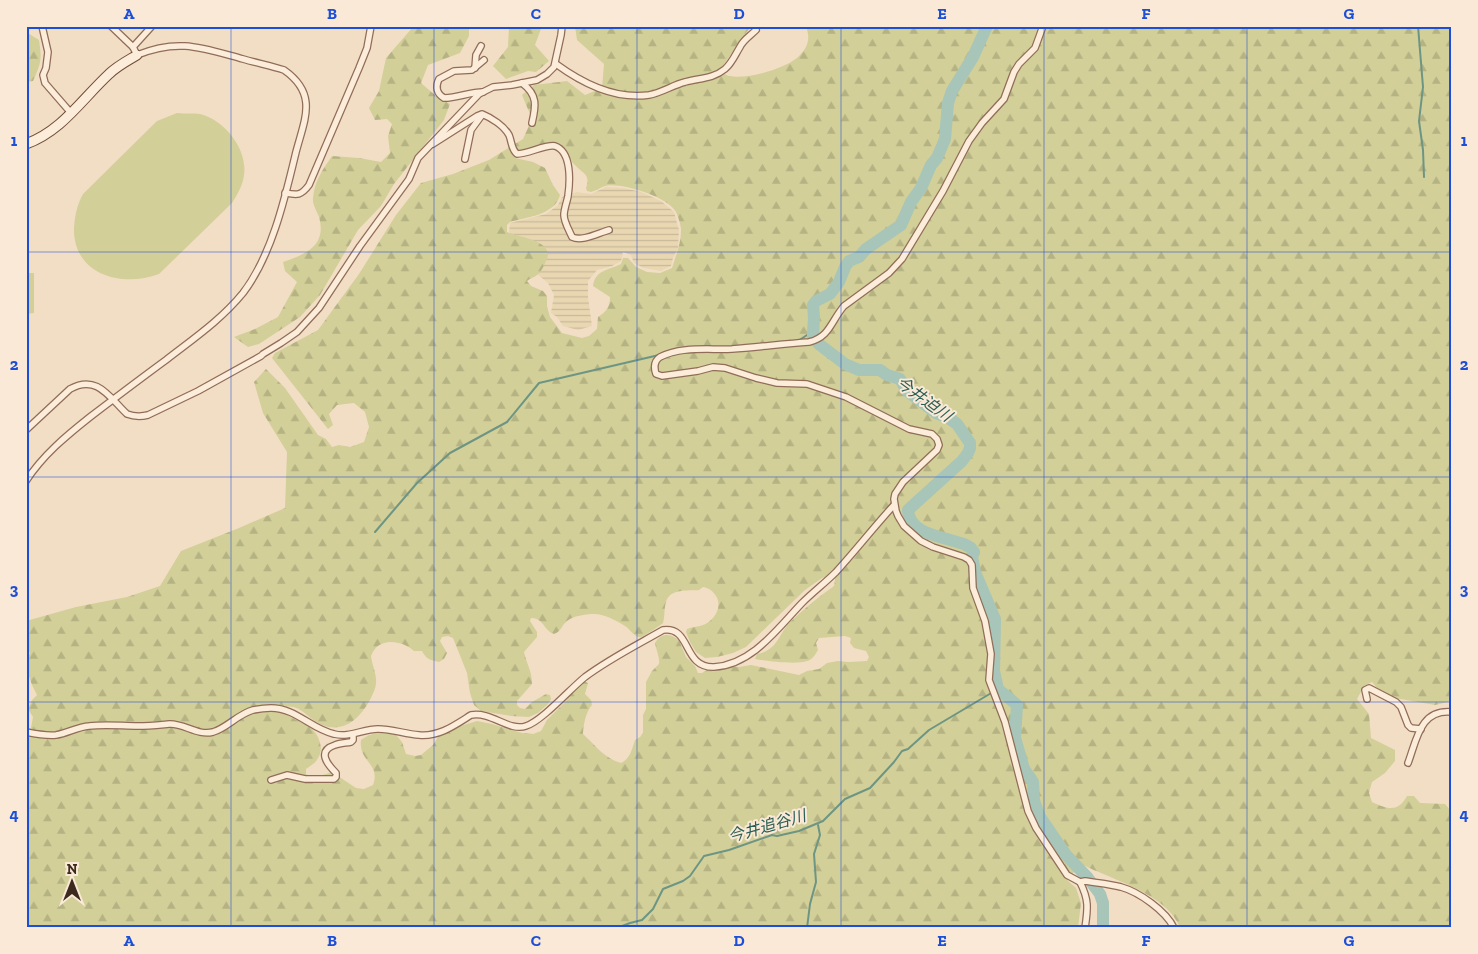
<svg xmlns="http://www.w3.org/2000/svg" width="1478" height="954" viewBox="0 0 1478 954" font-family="'Zilla Slab','Noto Sans JP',serif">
  <defs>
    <pattern id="farmland-rules" width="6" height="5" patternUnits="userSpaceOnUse" patternTransform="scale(1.25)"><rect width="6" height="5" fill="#e9d7b2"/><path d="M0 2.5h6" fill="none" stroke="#c9b999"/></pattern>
    <pattern id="forest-firs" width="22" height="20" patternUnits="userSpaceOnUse" patternTransform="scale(1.25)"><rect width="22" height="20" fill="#d2cf98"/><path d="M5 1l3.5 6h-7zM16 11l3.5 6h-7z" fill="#b5b283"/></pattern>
  </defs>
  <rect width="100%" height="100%" fill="#f2dec5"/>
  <!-- farmland -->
  <path fill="url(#farmland-rules)" d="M606 187 624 188 641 192 661 201 674 212 679 230 678 248 673 258 671 266 661 271 644 268 634 263 631 255 623 252 621 261 612 266 597 270 588 281V297L592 326 578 330 563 326 557 317 551 313 554 295 548 283 537 274 508 241 510 223 546 214 558 205 562 197 577 192 591 194Z"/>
  <!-- forest -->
  <g fill="url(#forest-firs)" fill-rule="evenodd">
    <path d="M435 26H469V36L460 53 428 65 421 83 436 96 450 104 444 120 394 184 381 206 358 230 320 295 300 317 259 344 248 347 234 337 255 329 278 317 297 282 285 271 283 262C306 254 327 246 319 217 317 211 312 204 313 198 314 182 323 169 332 156L359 158 381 162 390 153 388 136 392 124 387 119 375 120 369 108 379 91 386 58 413 27Z"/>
    <path d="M509 26H542L535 45 549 61 536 72 528 71 506 79 493 66 508 47Z"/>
    <path d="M575 26H751L722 67 723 72C725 74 727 76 730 76 746 80 789 68 800 55 809 46 810 37 806 26H1452V701L1435 705 1389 697 1377 688 1372 682 1364 686 1357 699 1369 714 1371 738 1395 750V761L1385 773 1372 782 1369 793 1372 802C1387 809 1398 813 1407 796H1414L1420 803 1445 804 1452 812V928H1180C1168 894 1110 879 1081 864L1067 880 1076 888 1081 903 1078 928H26V729L31 728 33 717 28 709 32 700 37 695 32 685 26 667 30 652 26 651V621L76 607 127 597 160 586 181 551 239 528 285 508 287 452 263 413 254 382 266 369 285 388 318 435 326 439 332 447 339 445 350 447 364 442 369 427 365 412 354 403 337 405 329 414 333 425 328 429 272 358 275 353 318 330 359 274 396 215 421 183 453 174 489 160 523 139 532 119 522 95 534 85 567 81 585 95 602 88 604 64 577 40ZM553 149 567 151C569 156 571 162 575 165 583 174 591 174 586 188L587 191 591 192C596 191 601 187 605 186 621 182 668 197 676 212 678 216 681 225 681 230 681 244 676 255 672 268L660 273 647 272 636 267 628 258H623L621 264C609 270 595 270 593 286L610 297C610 307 606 312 598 317L597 329 589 336 582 338 562 333 550 317 547 306V296L543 291 531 286 527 281C530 278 534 278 537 275 541 272 544 266 546 261 557 241 519 237 507 232V225L510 222C527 217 555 215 560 195L553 185 545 168 533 162 515 158 514 155 518 151ZM831 575 835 576V580L834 586C818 597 804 609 790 622 778 635 778 650 757 654L755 659C767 661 796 665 807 661 812 660 815 655 818 650L816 643 819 638 845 636 851 638 850 643 854 648 866 651 869 657 867 661 848 662 838 661 827 663 819 669 807 671 799 675 751 665 739 667 730 666 711 667 702 673H698L695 666 686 657 679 640C670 634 662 632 655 643 656 650 660 657 659 664L652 671 646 682V709L643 715V733L640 737 635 740C632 749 630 759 621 763 605 759 595 745 583 734 583 726 586 711 592 705L591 700 585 694 588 683 584 681 572 688 567 700 547 720 541 731 533 734 522 733 492 724 477 721 447 730 438 737 433 745 421 755 415 756 406 754 402 742 396 735C382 733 373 731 361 740 358 762 381 763 373 785L364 789 356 788 332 772C324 775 314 778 306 774V769C310 766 316 763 318 758 325 748 318 732 308 726 300 721 292 719 284 712V707C302 704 307 719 322 725 345 734 361 717 371 698 373 693 376 688 376 683 377 675 372 665 371 656 372 654 373 651 375 649 384 637 405 642 414 651H422C426 659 430 660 439 662L444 659 447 653 440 641 442 637 448 636 453 638 467 673 470 693 474 705 481 711 511 716 529 717 538 713 548 704 551 699 550 695 546 694 532 702 525 709 520 708 517 705V701L532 684C532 671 527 665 524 652L537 637V632L530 621 531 618C544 618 543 630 554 634 561 632 561 626 567 621 573 616 586 614 593 614 602 613 618 621 625 626 630 629 634 637 640 637 644 637 659 626 663 623 665 617 664 608 666 602 670 588 688 591 699 590L703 587C709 588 713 591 716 596 723 607 714 621 703 625 697 627 692 627 687 629L686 632 690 642 696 652 705 658 717 657 733 653 746 647 805 590 822 578Z"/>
    <path d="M26 32 39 40C42 60 41 63 33 81L26 82Z"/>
  </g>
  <!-- garden -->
  <g fill="#d2cf98">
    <path d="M177 113C185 114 193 113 200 114 225 120 248 150 244 175 243 185 237 195 232 203L159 274C122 288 73 275 74 228 75 215 77 205 83 194L157 121Z"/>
    <path d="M26 273H34V313L26 314Z"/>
  </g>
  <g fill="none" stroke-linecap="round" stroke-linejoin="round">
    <!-- stream -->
    <g stroke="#6d9584" stroke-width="2">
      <path d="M1418 26 1423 87 1419 121 1423 150 1424 177"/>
      <path d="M798 341 807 335 813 334"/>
      <path d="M681 353 697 352"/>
      <path d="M375 532 417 483 450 453 507 422 539 383 659 355"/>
      <path d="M617 928 630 923 642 920 653 909 663 889 683 881 690 876 704 856 729 850 772 835 777 836 799 831 823 821 845 799 870 788 894 762 902 751 908 749 929 730 998 689"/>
      <path d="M807 928 810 904 816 882 814 854 820 835 818 825"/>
    </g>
    <!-- river -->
    <path stroke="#a7c5b8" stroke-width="12" d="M987 26 973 57 952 91 948 103 945 139 937 158 931 165 921 188 911 202 901 225 866 249 859 257 849 261 845 267 839 282 830 294 816 301 813 305 814 318 813 334V338L820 345 845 364 859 370H880L887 375 900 379 907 391 936 413 947 417 957 424 970 443V448L968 453 962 461 908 510C909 536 948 537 966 545L971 548 974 552 972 557 975 572 995 619 994 671 998 689 1017 705 1015 738 1024 769 1033 782 1034 801 1040 817 1066 855 1088 878 1100 894 1103 903V928"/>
    <!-- street casing -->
    <g stroke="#906d59" stroke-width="8">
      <g id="street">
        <path d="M42 26 48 52 46 68 43 75 45 83 71 113"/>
        <path d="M111 26 133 47 152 26"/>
        <path d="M1043 26 1035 48 1019 64 1014 72 1004 99 982 123 969 141 943 191 902 259 889 273 844 306C831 321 830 337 809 342 783 344 758 347 732 349 708 350 681 346 660 357 654 361 654 368 656 374L662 376 698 371 713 367 725 368 756 378 777 383 807 384 846 397 909 429 932 434 937 439 939 445 937 450 903 482 895 494 894 499 896 511 898 516 904 526 921 541 933 547 964 557 969 560 972 565 973 588 985 621 991 654 989 680 1005 722 1028 811 1036 828 1067 875 1080 882 1085 881C1097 883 1109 884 1121 887 1139 892 1166 911 1174 928"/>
        <path d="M556 64C582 83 614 100 649 95 661 93 673 85 685 82 699 78 713 79 725 69 732 63 735 55 740 47 743 40 750 36 756 30"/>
        <path d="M475 68 476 55 481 46"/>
        <path d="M522 83C538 95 536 106 532 123"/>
        <path d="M483 92C469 92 458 98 444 98 437 94 435 87 439 79L454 71 472 70 484 60"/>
        <path d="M433 144 477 116 482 114C492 118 504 126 509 135 512 142 511 149 517 154 528 154 546 144 555 146 572 152 570 182 568 196 567 202 564 209 564 215 564 222 569 230 572 237 582 242 598 233 609 230"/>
        <path d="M465 159 471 130 482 115"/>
        <path d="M285 193C297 195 301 196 309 185L359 68 367 48 371 26"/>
        <path d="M26 430 70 389C97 374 109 397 127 414 135 417 140 417 148 415L198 391 261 356 263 354 281 343 297 332 319 308 360 246 409 179 418 158 479 94 493 87 512 85 537 80 547 74 554 67 561 35 562 26"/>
        <path d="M26 481C43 455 66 436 90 417 115 398 140 379 166 360 193 339 221 320 243 293 272 255 285 198 296 152 305 118 318 94 284 70 271 66 257 63 243 59 202 48 179 38 137 55L133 47"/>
        <path d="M1367 699 1365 690 1369 688 1396 702 1401 707 1408 725 1411 728 1421 729"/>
        <path d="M26 732C36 734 47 736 56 735 68 733 77 727 89 726 106 724 122 726 138 726 149 726 158 725 169 724 184 723 197 736 213 732 227 728 238 714 253 710 258 709 266 708 271 708 296 708 311 729 334 734 349 738 363 729 378 729 392 729 405 734 419 735 439 737 455 725 471 715 491 711 509 732 526 726 542 721 570 689 585 677 609 659 637 645 663 630 692 626 682 668 714 667 752 665 778 628 802 603 813 592 825 583 836 572 856 550 874 527 894 505"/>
        <path d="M1408 763C1417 739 1420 709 1452 712"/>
        <path d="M271 780 287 775 305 779H334L336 777V773C328 765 316 751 335 745 340 743 346 743 351 742L353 740V734"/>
        <path d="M1080 882C1089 900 1088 908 1085 928"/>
      </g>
    </g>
    <!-- secondary casing -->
    <g stroke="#714e3c" stroke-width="11">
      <path id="secondary" d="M26 144C62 131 82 99 109 74 117 66 127 61 137 55"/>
    </g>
    <!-- street -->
    <use href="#street" stroke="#fcecda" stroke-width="5.5"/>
    <!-- secondary -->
    <use href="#secondary" stroke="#fcecda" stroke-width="9"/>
  </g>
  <!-- grid -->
  <path fill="none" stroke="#1d4ed8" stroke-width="1" stroke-opacity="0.55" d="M231 26V928M434 26V928M637 26V928M841 26V928M1044 26V928M1247 26V928M26 252H1452M26 477H1452M26 702H1452"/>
  <g text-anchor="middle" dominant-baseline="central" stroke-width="4" stroke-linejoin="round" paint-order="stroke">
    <!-- water labels -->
    <g font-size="16" font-style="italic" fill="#2c5f54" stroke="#f9e9d6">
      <text transform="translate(924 399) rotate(36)">今井迫川</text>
      <text transform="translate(767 826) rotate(-16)">今井追谷川</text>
    </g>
  </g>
  <!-- border -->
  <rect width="1478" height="954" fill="none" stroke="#f9e9d6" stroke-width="55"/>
  <!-- north arrow -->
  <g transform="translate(72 882)" stroke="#f9e9d6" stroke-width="4" paint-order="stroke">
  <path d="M0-4L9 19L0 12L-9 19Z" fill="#3e291e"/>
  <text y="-8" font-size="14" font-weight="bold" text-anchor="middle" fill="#3e291e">N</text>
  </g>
  <rect x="28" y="28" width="1422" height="898" fill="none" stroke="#1d4ed8" stroke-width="2"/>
  <g font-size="16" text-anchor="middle" font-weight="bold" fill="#1d4ed8">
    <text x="129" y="19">A</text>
    <text x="332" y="19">B</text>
    <text x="536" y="19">C</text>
    <text x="739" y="19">D</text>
    <text x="942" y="19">E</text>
    <text x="1146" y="19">F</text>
    <text x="1349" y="19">G</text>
    <text x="14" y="146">1</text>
    <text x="1464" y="146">1</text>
    <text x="14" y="370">2</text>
    <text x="1464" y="370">2</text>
    <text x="14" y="595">3</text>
    <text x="1464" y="595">3</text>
    <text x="14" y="820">4</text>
    <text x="1464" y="820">4</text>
    <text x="129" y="946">A</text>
    <text x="332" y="946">B</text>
    <text x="536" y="946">C</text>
    <text x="739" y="946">D</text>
    <text x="942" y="946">E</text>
    <text x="1146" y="946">F</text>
    <text x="1349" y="946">G</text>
  </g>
</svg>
